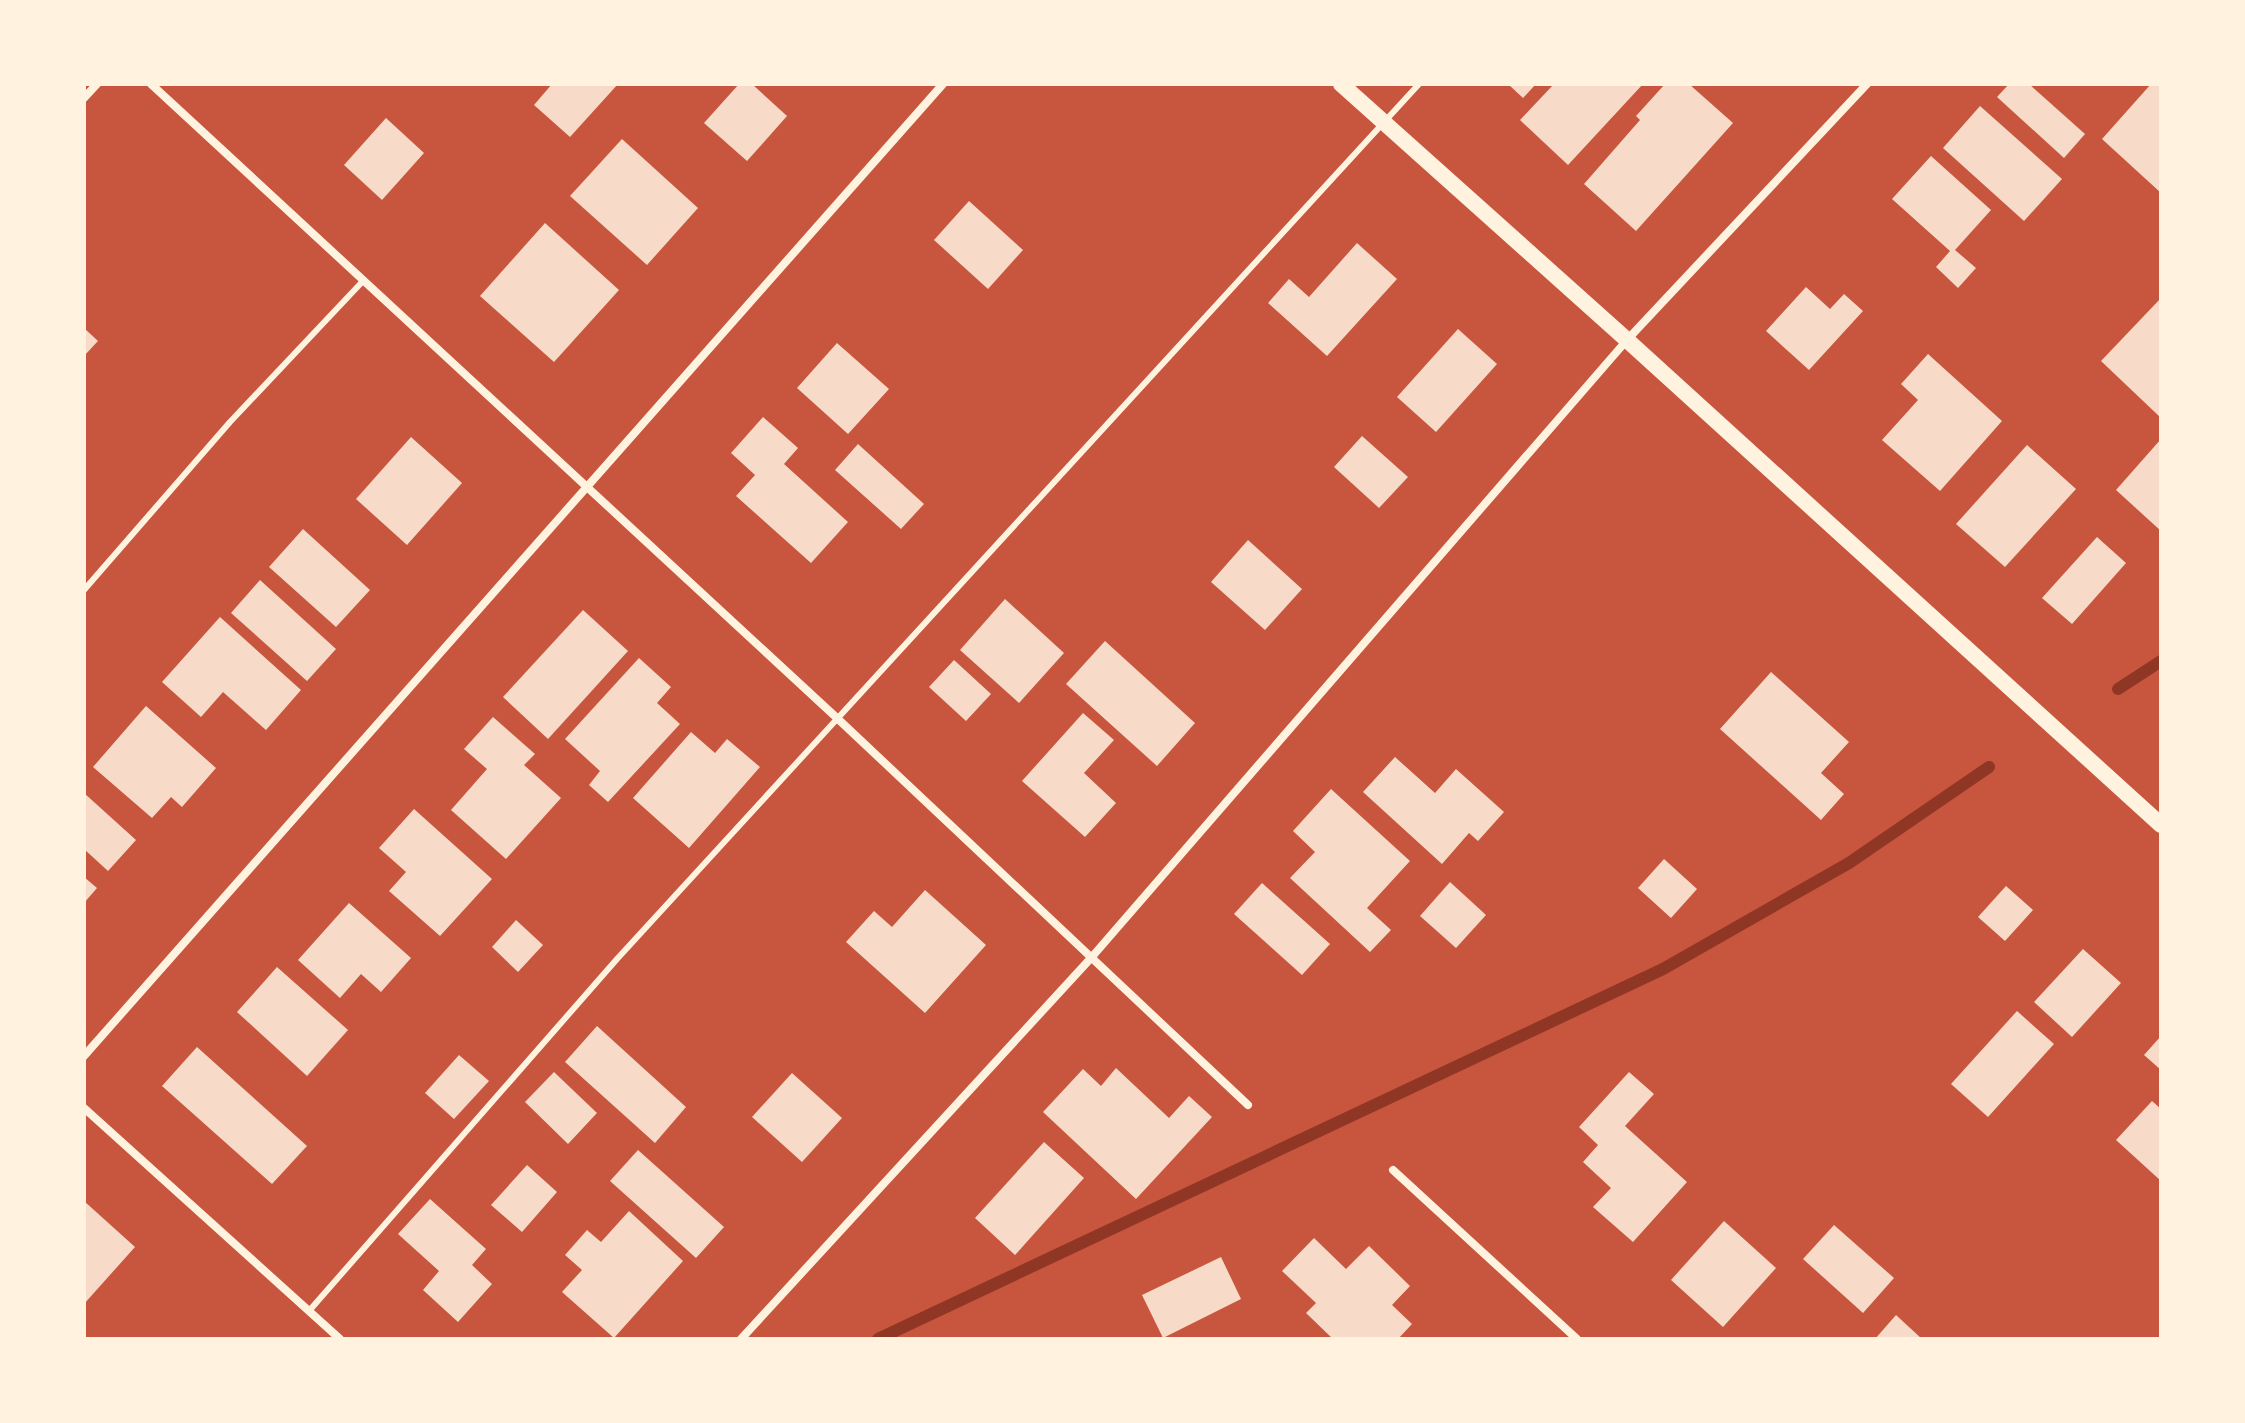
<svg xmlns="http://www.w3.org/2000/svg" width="2245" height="1423" viewBox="0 0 2245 1423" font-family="'Times New Roman',serif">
  <rect width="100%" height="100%" fill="#c8553d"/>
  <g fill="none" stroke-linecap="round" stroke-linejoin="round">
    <!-- stream -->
    <g stroke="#8f3625" stroke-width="12">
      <path d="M2118 689 2161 661"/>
      <path d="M878 1339 1663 969 1849 863 1989 767"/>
    </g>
  </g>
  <!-- building -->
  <g fill="#f7dbc8">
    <path d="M552 84H618L570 137 534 105Z"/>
    <path d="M739 84H752L787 116 747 161 704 123Z"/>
    <path d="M1508 84H1536L1523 98Z"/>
    <path d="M1554 84H1643L1568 165 1520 120Z"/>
    <path d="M1665 84H1689L1733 123 1636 231 1584 184 1640 120 1636 116Z"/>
    <path d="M2009 84H2029L2085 134 2064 158 1997 97Z"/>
    <path d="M2151 84H2161V193L2102 139Z"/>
    <path d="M1980 106 2062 179 2024 221 1943 148Z"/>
    <path d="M386 118 424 153 382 200 344 165Z"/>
    <path d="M622 139 698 208 647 265 570 196Z"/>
    <path d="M1931 156 1991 210 1955 250 1976 268 1958 288 1936 267 1950 251 1892 199Z"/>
    <path d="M969 201 1023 250 988 289 934 240Z"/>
    <path d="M545 223 619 290 554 362 480 296Z"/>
    <path d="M1357 243 1397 279 1327 356 1268 303 1289 279 1309 297Z"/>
    <path d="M1806 287 1830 309 1844 294 1863 311 1809 370 1766 331Z"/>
    <path d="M2161 298V418L2101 361Z"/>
    <path d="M84 328 98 341 84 356Z"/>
    <path d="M1458 329 1497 364 1436 432 1397 397Z"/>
    <path d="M837 343 889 389 848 434 797 388Z"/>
    <path d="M1928 354 2002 421 1940 491 1882 440 1918 400 1901 384Z"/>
    <path d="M763 417 798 448 784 464 848 522 811 563 736 496 755 475 731 453Z"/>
    <path d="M1362 436 1408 477 1379 508 1334 467Z"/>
    <path d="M411 437 462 483 407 545 356 499Z"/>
    <path d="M2161 439V531L2116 490Z"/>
    <path d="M858 444 924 504 901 529 835 470Z"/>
    <path d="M2027 445 2076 489 2005 567 1956 524Z"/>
    <path d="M303 529 370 590 336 627 269 567Z"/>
    <path d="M2097 537 2126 563 2072 624 2042 598Z"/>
    <path d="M1248 540 1302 589 1265 630 1211 582Z"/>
    <path d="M260 580 336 649 307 681 231 613Z"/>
    <path d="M1005 599 1064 653 1019 703 960 650Z"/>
    <path d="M583 610 628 651 548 739 503 697Z"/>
    <path d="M220 617 301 690 266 730 223 692 201 717 162 682Z"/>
    <path d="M1105 641 1195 723 1157 766 1066 684Z"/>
    <path d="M639 658 671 687 657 703 680 724 608 802 589 785 600 771 565 739Z"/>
    <path d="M954 660 991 694 966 721 929 687Z"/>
    <path d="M1771 672 1849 742 1821 773 1844 794 1821 820 1720 729Z"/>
    <path d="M146 706 216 768 182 807 171 797 152 818 93 767Z"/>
    <path d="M1083 713 1114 740 1084 773 1116 803 1085 837 1022 781Z"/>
    <path d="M493 717 535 754 524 765 561 798 506 859 451 810 487 769 464 749Z"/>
    <path d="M691 732 715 753 727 739 760 767 689 848 633 798Z"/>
    <path d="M1395 757 1435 793 1456 769 1504 812 1478 841 1469 833 1442 864 1363 792Z"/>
    <path d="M1331 789 1410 861 1367 908 1391 930 1370 952 1290 878 1315 852 1293 831Z"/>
    <path d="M84 793 136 840 108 871 84 849Z"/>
    <path d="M414 809 492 879 440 936 389 891 406 872 379 848Z"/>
    <path d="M1664 859 1697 889 1671 918 1638 888Z"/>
    <path d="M84 877 97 888 84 903Z"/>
    <path d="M1450 882 1486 915 1456 948 1420 916Z"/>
    <path d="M1262 883 1330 944 1302 975 1234 914Z"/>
    <path d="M2006 886 2033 910 2005 941 1978 917Z"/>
    <path d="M925 890 986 945 925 1013 846 942 874 911 892 927Z"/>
    <path d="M349 903 411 958 381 992 361 974 340 998 298 960Z"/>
    <path d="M516 920 543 945 518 972 492 947Z"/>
    <path d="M2083 949 2121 983 2072 1037 2034 1002Z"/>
    <path d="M277 967 348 1030 307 1076 237 1012Z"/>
    <path d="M2017 1011 2054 1044 1988 1117 1951 1084Z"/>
    <path d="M597 1026 686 1107 655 1143 565 1062Z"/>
    <path d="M2161 1036V1070L2144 1055Z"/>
    <path d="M197 1047 307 1146 272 1184 162 1086Z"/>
    <path d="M459 1055 489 1081 454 1119 425 1093Z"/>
    <path d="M1116 1068 1169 1118 1189 1096 1212 1117 1136 1199 1043 1112 1083 1069 1101 1086Z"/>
    <path d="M554 1072 597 1113 568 1144 525 1102Z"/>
    <path d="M1629 1072 1654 1094 1625 1126 1687 1182 1633 1242 1593 1207 1611 1188 1583 1162 1598 1145 1579 1127Z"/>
    <path d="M792 1073 842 1118 802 1162 752 1117Z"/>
    <path d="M2152 1101 2161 1109V1181L2116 1140Z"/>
    <path d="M1044 1142 1084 1178 1015 1255 975 1218Z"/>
    <path d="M638 1150 724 1227 696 1258 610 1181Z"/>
    <path d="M527 1165 557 1192 522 1232 491 1205Z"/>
    <path d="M430 1199 486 1249 472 1265 492 1284 458 1322 423 1290 439 1271 398 1234Z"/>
    <path d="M84 1201 135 1247 84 1304Z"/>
    <path d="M629 1211 683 1261 614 1338 562 1292 582 1270 565 1255 587 1230 601 1242Z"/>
    <path d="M1724 1221 1776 1268 1723 1327 1671 1280Z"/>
    <path d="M1834 1225 1894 1278 1863 1313 1803 1259Z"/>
    <path d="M1314 1238 1346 1269 1369 1246 1410 1286 1392 1305 1412 1324 1398 1339H1333L1306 1313 1316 1303 1282 1271Z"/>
    <path d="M1221 1257 1241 1299 1163 1338 1142 1295Z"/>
    <path d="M1896 1315 1922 1339H1875Z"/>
  </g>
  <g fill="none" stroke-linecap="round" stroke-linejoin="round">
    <!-- service -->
    <g stroke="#fff3e0" stroke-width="6">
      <path d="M84 590 230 422 363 281"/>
      <path d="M309 1311 617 959 1419 84"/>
    </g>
    <!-- minor -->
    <g stroke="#fff3e0" stroke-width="8">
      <path d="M151 84 838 719 1248 1105"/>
      <path d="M84 98 97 84"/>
      <path d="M84 1056 943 84"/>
      <path d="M84 1108 340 1339"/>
      <path d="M1393 1170 1577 1339"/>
      <path d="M741 1339 1091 958 1627 340 1867 84"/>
    </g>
    <!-- secondary -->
    <path stroke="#fff3e0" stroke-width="16" d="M1341 84 1627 340 2161 825"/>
  </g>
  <!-- border -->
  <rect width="2245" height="1423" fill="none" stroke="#fff3e0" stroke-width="172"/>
</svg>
